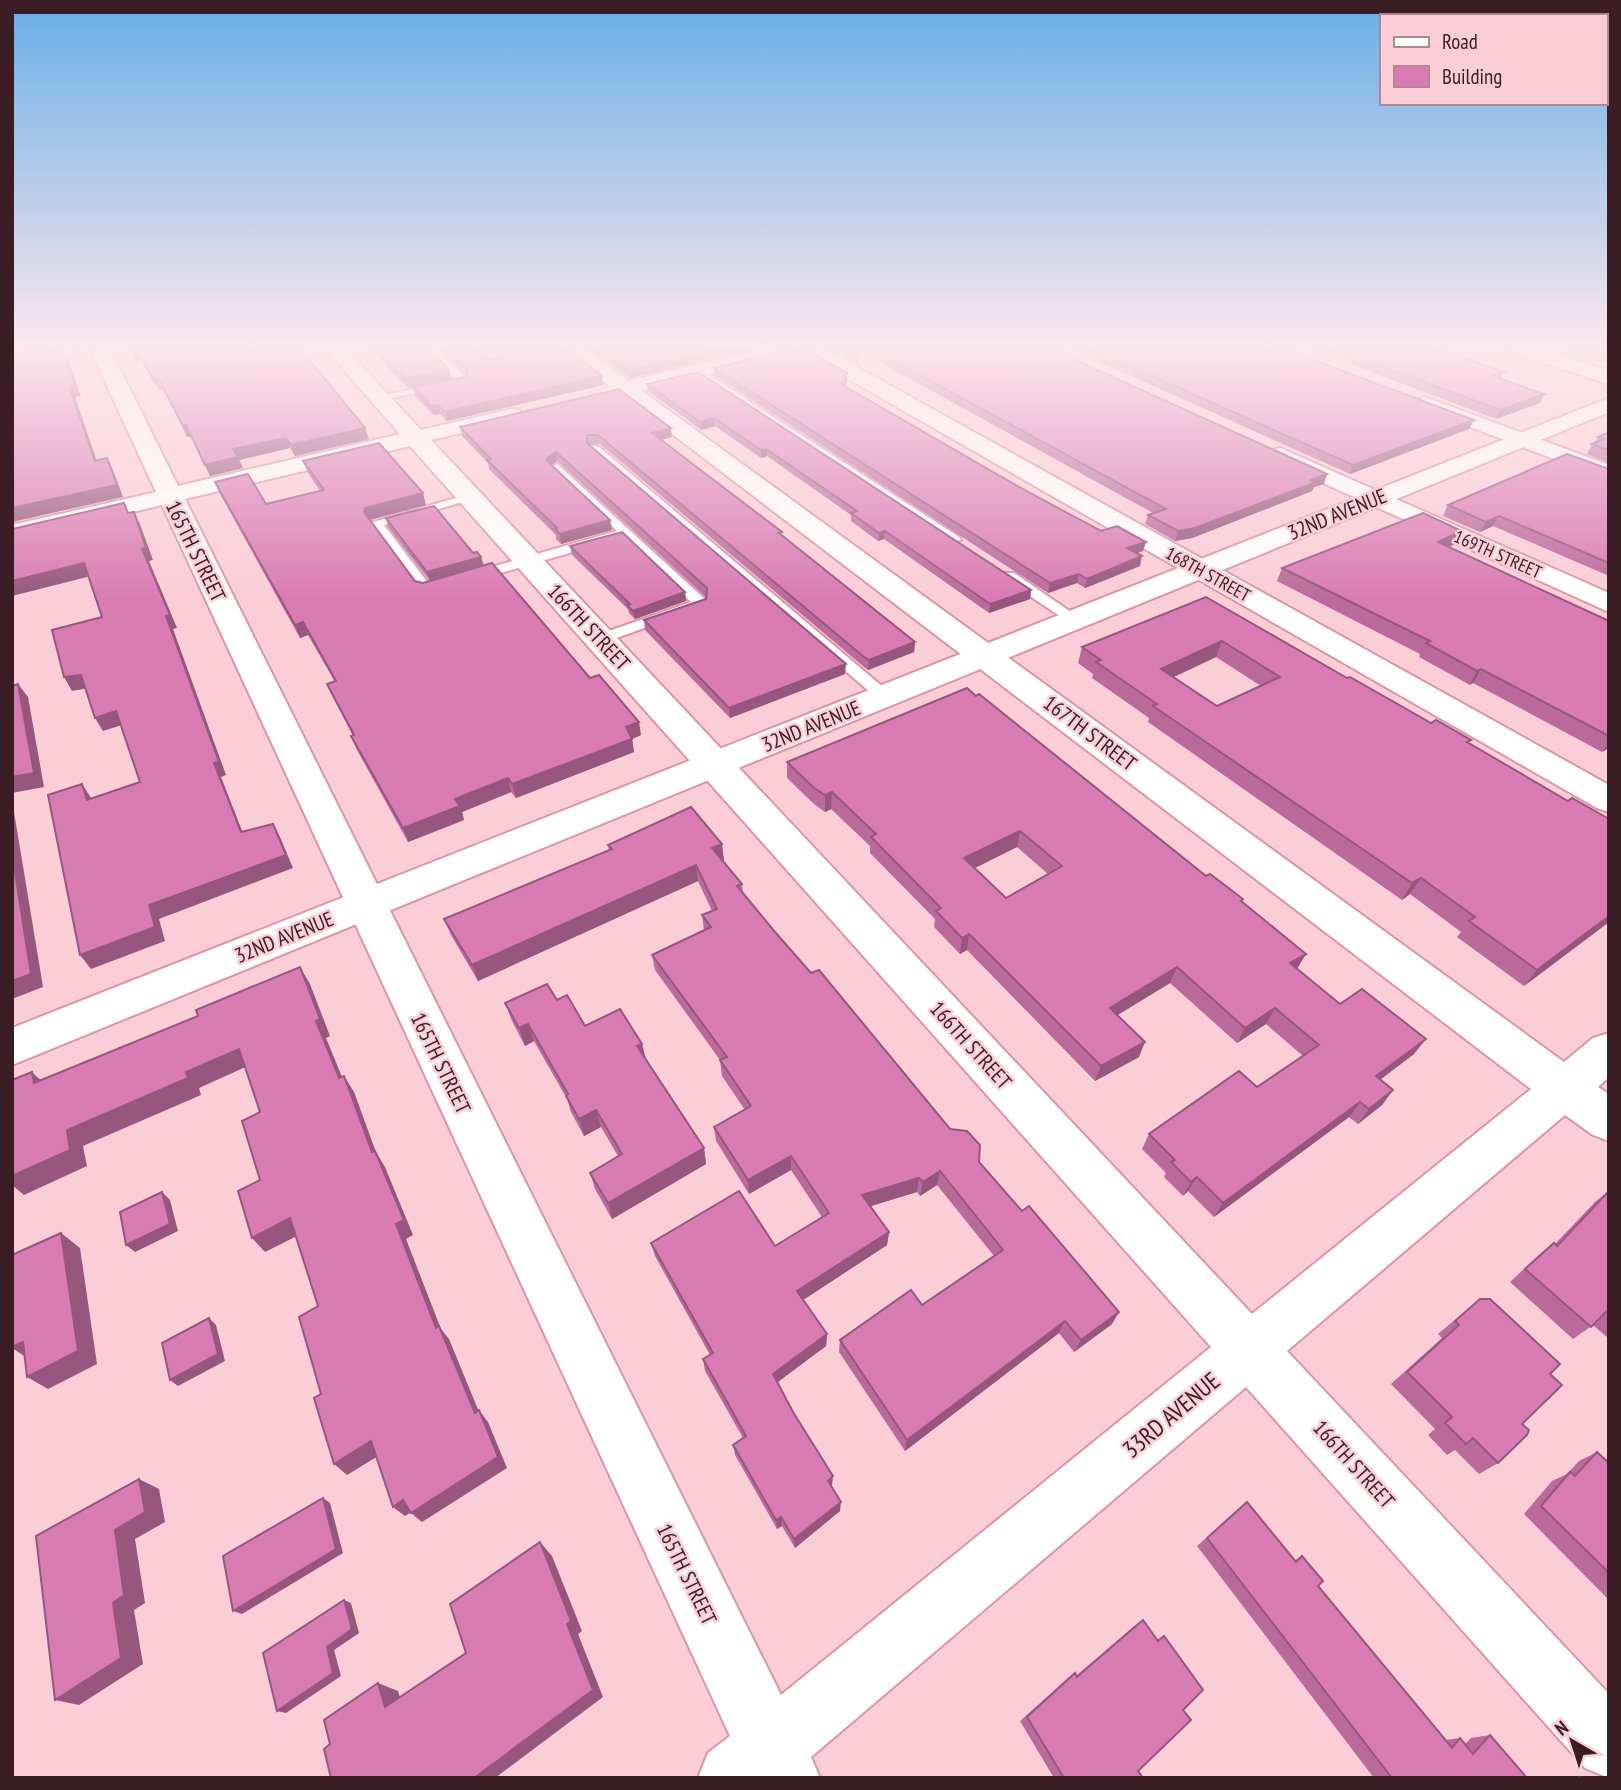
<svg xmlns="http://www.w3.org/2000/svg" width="1621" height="1790" viewBox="0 0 1621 1790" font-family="'PT Sans Narrow',sans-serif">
  <rect width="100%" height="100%" fill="#fbcdd7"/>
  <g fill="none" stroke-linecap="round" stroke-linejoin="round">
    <!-- lane casing -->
    <g stroke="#dd94a5" stroke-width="4">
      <g id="lane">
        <path d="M423 347H434L467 379V383L376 401V397L456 380Z"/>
        <path d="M474 347H485L504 364 495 366Z"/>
        <path d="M698 368 959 537 961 540 949 543 694 373 693 371Z"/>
        <path d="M590 446H598L890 693V699H878L590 450Z"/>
        <path d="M557 464 706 600V606L605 642H595V636L691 602 624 537 477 580H467V574L617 531 553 470 551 468Z"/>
        <path d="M466 495 476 498 384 525 429 584 443 580 450 584 431 592H421L370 523Z"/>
        <path d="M1004 573H1014L1081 619 1079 622H1069L1004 579Z"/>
      </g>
    </g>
    <!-- street casing -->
    <g stroke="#dd94a5" stroke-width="4">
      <g id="street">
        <path d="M39 347H82L73 353 12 364V352Z"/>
        <path d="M89 347H109L178 486 400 434 324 347H344L421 430 511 409 519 410 522 415 519 420 431 440 1252 1314 1531 1089 621 395 603 396 600 392 609 386 561 347H583L629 381 773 347H821L1609 785V812L1597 808 801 352 642 391 1564 1062 1593 1038 1609 1033V1077L1598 1087 1609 1094V1141L1593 1135 1565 1115 1287 1351 1609 1694V1778L1585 1768 1246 1387 811 1757 820 1778H698L708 1753 730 1736 162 505 12 541V525L156 492ZM410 446 1211 1347 781 1695 185 499Z"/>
        <path d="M1506 347H1535L1609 371V384L1508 351Z"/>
        <path d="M1425 397 1609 465V480L1418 407 1414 403 1418 399Z"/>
        <path d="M1280 448 1609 593V612L1272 460 1268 455 1272 450Z"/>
      </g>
    </g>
    <!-- secondary casing -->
    <g stroke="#dd94a5" stroke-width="4">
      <g id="secondary">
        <path d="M12 347H34L12 359Z"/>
        <path d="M1609 398V412L12 1065V1028Z"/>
      </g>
    </g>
    <!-- lane -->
    <use href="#lane" fill="#fff" fill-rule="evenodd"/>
    <!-- street -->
    <use href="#street" fill="#fff" fill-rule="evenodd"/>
    <!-- secondary -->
    <use href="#secondary" fill="#fff" fill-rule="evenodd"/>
  </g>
  <!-- wall -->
  <g fill="#ba6a9a" fill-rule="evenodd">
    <path d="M129 347H299L369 439 295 456 290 448 239 460 243 468 210 476 191 436 187 437 164 390H159L141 360 136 361Z"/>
    <path d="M368 347H427L449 370 451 378 408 388Z"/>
    <path d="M438 347H478L491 359 499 358 489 347H566L602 376 603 385 447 421 440 414 434 415 415 396 413 387 465 377 466 375Z"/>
    <path d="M588 347H761L630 378Z"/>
    <path d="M826 347H1047L1324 484 1314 487 1312 491 1192 538 1175 541 1145 524 1148 515 1153 513 863 353 857 364Z"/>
    <path d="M1066 347H1279L1474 420 1469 429 1350 474Z"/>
    <path d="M1305 347H1435L1501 379 1540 403 1496 419Z"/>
    <path d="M1555 347H1609V364Z"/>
    <path d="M714 368 847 373V381L845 386 1019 487 1101 531 1143 551 1137 553 1140 566 1085 588 1077 583 1048 593 714 375Z"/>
    <path d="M698 372 1031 590 1030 599 989 613 884 539 878 541 851 521V515L767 456 761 458 715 426 701 430 648 391 647 384Z"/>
    <path d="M460 427 672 437 661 440 915 642 914 652 868 670 864 667 600 444H588L845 674 730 718 645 630 644 620 706 599V597L557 461 552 465 610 520 612 530 561 544 556 539V535L489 469 488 463 462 436Z"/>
    <path d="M1609 432V463L1587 454 1592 444 1595 442 1598 437Z"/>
    <path d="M303 461 426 505 370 520 415 581 423 583 430 581 388 527 386 518 484 566 590 678 641 735 632 739 634 752 516 798 511 792 462 812 464 820 408 842 357 750 351 736H353L333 697 327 684 335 682 308 635 300 638 220 494 215 482 266 504 320 491 308 473Z"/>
    <path d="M1609 469V576L1493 526 1480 532 1443 516 1448 505Z"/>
    <path d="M1455 544 1449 547 1609 621V748L1602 752 1473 683 1470 685 1419 657 1420 654 1277 581 1282 568Z"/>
    <path d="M570 546 685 592 686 601 635 619 629 613 628 609 572 555Z"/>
    <path d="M1206 597 1347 678 1431 723 1471 740 1469 743 1568 801 1609 819V922L1524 986 1457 937 1461 932 1410 894 1402 900 1148 722 1149 718 1092 678 1093 674 1078 663 1082 647ZM1216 657 1261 686 1217 706 1174 677Z"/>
    <path d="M787 762 1206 876 1243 899 1242 902 1297 969 1340 1004 1414 1054 1381 1079 1393 1090 1382 1105 1358 1124 1349 1117 1214 1217 1188 1191 1183 1196 1164 1177 1166 1173 1142 1149 1149 1134 1257 1087 1303 1056 1266 1024 1237 1043 1170 983 1118 1015 1139 1057 1095 1081 967 950 960 954 934 927 935 919 870 853V846L831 809 825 812 814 804 787 778ZM1017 847 1048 874 1006 898 974 868Z"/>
    <path d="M608 845 724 860 722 861 742 884 743 893 775 932 979 1162 1112 1324 1074 1352 1059 1333 905 1451 839 1352 840 1340 922 1305 994 1256 937 1185 920 1196 917 1192 871 1206 889 1232 887 1245 803 1300 827 1334 826 1346 777 1382 832 1486 831 1487 840 1511 795 1548 782 1526 777 1529 735 1455 733 1445 743 1438 705 1371 703 1359 710 1355 655 1256 651 1243 775 1246 822 1217 791 1170 749 1194 716 1141 714 1127 745 1110 722 1076 720 1060 655 970 652 955 704 930 702 915 712 911 698 881 478 981 451 935 444 919 609 850Z"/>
    <path d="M557 1000 585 1026 642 1044 646 1059 704 1148 706 1164 612 1219 595 1189 590 1173 618 1156 601 1127 584 1136 571 1112 567 1099 534 1041 525 1046 512 1021 505 1003Z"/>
    <path d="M1609 1191V1339L1593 1325 1573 1339 1510 1282 1538 1256 1554 1243 1555 1244 1596 1201Z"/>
    <path d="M1480 1299 1550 1374 1498 1463 1479 1474 1455 1450 1447 1455 1428 1435 1435 1429 1391 1384 1442 1338 1438 1334Z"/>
    <path d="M1597 1452 1609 1463V1600L1524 1514 1552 1481 1567 1474 1579 1461Z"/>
    <path d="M1247 1502 1295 1560 1302 1556 1318 1586 1445 1740 1460 1738 1465 1744 1471 1738 1490 1735 1527 1778H1374L1197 1546Z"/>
    <path d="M1143 1620 1157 1640 1164 1636 1183 1710 1138 1771 1143 1778H1054L1020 1721 1067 1679 1075 1673 1077 1675 1133 1627Z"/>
  </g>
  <!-- shaded-wall -->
  <g fill="#97567d">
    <path d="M63 347 67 357 81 396 75 397 101 473 95 461 69 386Z"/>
    <path d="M725 347H761L630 378 629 370Z"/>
    <path d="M862 347H863V353L857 364V356Z"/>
    <path d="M132 351H136L141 360 136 361Z"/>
    <path d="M449 370 451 378 408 388 405 379Z"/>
    <path d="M1504 372 1500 380 1493 376Z"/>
    <path d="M847 373V381L841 392V384Z"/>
    <path d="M602 376 603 385 447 421 445 412Z"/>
    <path d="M1544 394 1540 403 1496 419 1500 410Z"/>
    <path d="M438 405 440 414 434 415 431 406Z"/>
    <path d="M714 418 715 426 701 430 700 422Z"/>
    <path d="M1474 420 1469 429 1350 474 1353 465Z"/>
    <path d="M186 425 191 436 187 437 183 426Z"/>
    <path d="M365 428 369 439 295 456 291 445Z"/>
    <path d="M671 428 672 437 653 442 652 433Z"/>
    <path d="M286 438 290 448 239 460 243 468 210 476 205 465 233 449Z"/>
    <path d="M766 449 767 456 761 458V450Z"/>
    <path d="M556 452 557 461 550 466 547 461 548 457Z"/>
    <path d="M107 458 113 470 123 497 12 522V508Z"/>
    <path d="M1327 474 1324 484 1314 487 1312 491 1192 538 1175 541 1178 531Z"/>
    <path d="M423 493 426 505 369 520 364 512 365 508Z"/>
    <path d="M134 512 140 524 153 560 149 561 177 628 173 629 226 775 221 777 248 846 241 832 214 763 142 549Z"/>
    <path d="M1499 516 1493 526 1480 532 1486 522Z"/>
    <path d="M610 520 612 530 561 544 560 534Z"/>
    <path d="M885 531 884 539 878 541 879 533Z"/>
    <path d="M1462 531 1455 544 1432 555 1438 542Z"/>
    <path d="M1146 542 1143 551 1125 557 1127 548Z"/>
    <path d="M1142 556 1140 566 1085 588 1087 579Z"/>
    <path d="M481 557 484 566 430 581 427 572Z"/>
    <path d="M84 563 91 576 12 596V581Z"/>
    <path d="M1079 574 1077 583 1048 593 1050 583Z"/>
    <path d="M1031 590 1030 599 989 613 990 604Z"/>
    <path d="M685 592 686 601 635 619 633 611Z"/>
    <path d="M303 622 308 635 300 638 295 625Z"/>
    <path d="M1222 641 1216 657 1156 685 1161 669Z"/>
    <path d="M915 642 914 652 868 670 869 660Z"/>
    <path d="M846 664 845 674 730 718 729 708Z"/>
    <path d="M1481 669 1473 683 1470 685 1477 671Z"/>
    <path d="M81 675 89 688 72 691 64 677Z"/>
    <path d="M18 684 28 697 44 787 12 793Z"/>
    <path d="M116 711 125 724 103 731 95 718Z"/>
    <path d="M639 722 641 735 632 739 634 752 516 798 512 784 626 727Z"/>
    <path d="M1609 743V748L1602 752Z"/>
    <path d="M508 778 511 792 462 812 464 820 408 842 403 828 455 799Z"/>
    <path d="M82 784 91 798 96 813 87 800Z"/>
    <path d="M832 792 831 809 825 812V795Z"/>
    <path d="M12 800 43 987 12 999Z"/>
    <path d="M273 824 280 837 293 868 159 919 165 941 91 969 80 955 149 905Z"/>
    <path d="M1020 831 1017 847 961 875 964 858Z"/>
    <path d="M722 844 724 860 713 864 712 848Z"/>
    <path d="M696 865 698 881 478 981 472 965Z"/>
    <path d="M1421 878 1410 894 1402 900 1412 883Z"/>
    <path d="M1609 916V922L1524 986 1537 970Z"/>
    <path d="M969 934 967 950 960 954 962 938Z"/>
    <path d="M1306 954 1297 969 1290 963Z"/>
    <path d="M300 967 310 984 330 1036 326 1038 349 1094 339 1078 316 1021Z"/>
    <path d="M1177 967 1170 983 1104 1023 1110 1008Z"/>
    <path d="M1275 1008 1266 1024 1237 1043 1245 1028Z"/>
    <path d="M528 1024 534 1041 525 1046 519 1028Z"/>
    <path d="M1426 1039 1414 1054 1365 1091 1376 1076Z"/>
    <path d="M1145 1042 1139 1057 1095 1081 1101 1066Z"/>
    <path d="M642 1044 646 1061 637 1046Z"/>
    <path d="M239 1049 250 1065 199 1088 201 1095 83 1146 87 1166 24 1195 12 1185V1176L67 1130 186 1072Z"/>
    <path d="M32 1072 49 1088 34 1083Z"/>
    <path d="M344 1076 354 1092 376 1152 385 1167 413 1235 406 1239 441 1329 449 1339 484 1424 475 1413 436 1328 396 1224 372 1152Z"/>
    <path d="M1393 1090 1382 1105 1358 1124 1369 1109Z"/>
    <path d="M1360 1102 1349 1117 1214 1217 1223 1203Z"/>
    <path d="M596 1110 601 1127 584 1136 579 1119Z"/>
    <path d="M704 1148 706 1164 612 1219 608 1203Z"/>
    <path d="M791 1156V1170L749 1194 748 1180Z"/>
    <path d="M940 1171 937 1185 920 1196 923 1182Z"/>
    <path d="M1197 1177 1188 1191 1183 1196 1191 1182Z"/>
    <path d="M919 1178 917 1192 861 1209 862 1195Z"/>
    <path d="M162 1192 170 1200 178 1231 135 1252 126 1245Z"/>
    <path d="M290 1218 303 1233 265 1252 252 1238Z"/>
    <path d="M889 1232 887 1245 797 1304V1291Z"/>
    <path d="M61 1233 80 1248 97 1364 48 1389 27 1377Z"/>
    <path d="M1119 1312 1112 1324 1074 1352 1081 1340Z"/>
    <path d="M209 1318 216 1325 225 1361 178 1386 170 1380Z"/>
    <path d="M1065 1321 1059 1333 905 1451 907 1440Z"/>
    <path d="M827 1334 826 1346 774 1385 773 1374Z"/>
    <path d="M23 1342 32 1361 12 1348V1347Z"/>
    <path d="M479 1410 488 1422 507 1468 422 1522 411 1513Z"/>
    <path d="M371 1441 383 1453 347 1475 334 1464Z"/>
    <path d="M833 1476 832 1486 827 1490 828 1481Z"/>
    <path d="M139 1479 159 1489 165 1522 135 1539 145 1603 134 1610 143 1664 79 1705 55 1700 115 1530Z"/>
    <path d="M323 1498 330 1503 343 1553 242 1614 233 1611Z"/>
    <path d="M403 1500 415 1510 405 1516 393 1507Z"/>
    <path d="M841 1502 840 1511 795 1548 794 1539Z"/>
    <path d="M781 1517 782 1526 777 1529 776 1520Z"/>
    <path d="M540 1542 552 1556 582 1631 578 1634 603 1697 495 1778H474L567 1624Z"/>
    <path d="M344 1600 351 1603 359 1633 334 1650 341 1676 286 1713 277 1711 327 1647Z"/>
    <path d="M378 1683 398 1691 405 1714 385 1707Z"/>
  </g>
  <!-- building -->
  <g fill="#d87bb3" stroke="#97567d" stroke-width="2" fill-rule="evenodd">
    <path d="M55 347H62L75 385 69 386 95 461 107 458 117 485 12 508V355Z"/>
    <path d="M130 347H299L365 428 291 445 286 438 233 449 238 457 205 465 186 425 183 426 159 380H154L136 351H132Z"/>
    <path d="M373 347H427L449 370 405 379Z"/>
    <path d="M444 347H479L491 359 504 357 495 347H566L602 376 445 412 438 405 431 406 413 387 465 377 468 370Z"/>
    <path d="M598 347H725L629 370Z"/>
    <path d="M801 347 847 373 841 384 1019 487 1101 531 1117 526 1146 542 1127 548 1142 556 1087 579 1079 574 1050 583 714 368Z"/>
    <path d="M842 347H862L857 356Z"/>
    <path d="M868 347H1047L1327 474 1311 480 1316 482 1195 528 1178 531 1148 515 1166 509Z"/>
    <path d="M1086 347H1279L1474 420 1353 465Z"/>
    <path d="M1330 347H1435L1504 372 1493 376 1544 394 1500 410Z"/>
    <path d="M1587 347H1609V354Z"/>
    <path d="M698 372 1031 590 990 604 885 531 879 533 851 513 857 511 766 449 761 450 714 418 700 422 647 384Z"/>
    <path d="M619 389 671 428 652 433 782 532 779 533 915 642 869 660 864 657 598 435H587V443L846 664 729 708 644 620 706 599 707 588 556 452 548 457 547 461 610 520 560 534 555 529 557 528 487 460 491 459 460 427Z"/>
    <path d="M1609 432V450L1592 444 1604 439 1598 437Z"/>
    <path d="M379 443 423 493 365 508 364 512 415 581 423 583 492 563 590 678 599 675 639 722 626 727 632 739 512 784 508 778 455 799 460 806 403 828 351 736 354 735 327 684 336 681 303 622 295 625 215 482 248 474 266 504 324 490 303 461Z"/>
    <path d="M1567 454 1609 469V563L1499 516 1486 522 1448 505Z"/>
    <path d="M124 503 128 513 134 512 146 548 142 549 170 615 166 616 219 762 214 763 241 832 273 824 286 855 149 905 155 927 80 955 48 795 82 784 87 800 140 782 116 711 95 718 81 675 64 677 52 630 102 617 84 563 12 581V529Z"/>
    <path d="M434 506 473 553 477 552 481 557 427 572 386 518Z"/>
    <path d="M1423 513 1462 531 1438 542 1609 621V736L1481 669 1477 671 1426 643 1430 641 1282 568Z"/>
    <path d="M622 532 685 592 633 611 627 605 630 604 570 546Z"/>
    <path d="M1206 597 1347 678 1350 677 1431 723 1436 720 1471 740 1467 742 1568 801 1572 798 1609 819V916L1537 970 1469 921 1475 917 1421 878 1412 883 1153 706 1157 704 1096 662 1101 660 1082 647ZM1222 641 1280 677 1217 706 1161 669Z"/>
    <path d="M18 684 34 773 12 777V686Z"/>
    <path d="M967 688 976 696 979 694 1206 876 1210 874 1243 899 1241 901 1306 954 1290 963 1340 1004 1362 989 1426 1039 1376 1076 1393 1090 1369 1109 1360 1102 1223 1203 1197 1177 1191 1182 1171 1162 1175 1160 1149 1134 1239 1071 1257 1087 1319 1045 1275 1008 1245 1028 1177 967 1110 1008 1145 1042 1101 1066 969 934 962 938 936 911 941 908 871 837 876 834 832 792 825 795 814 788 787 762ZM1020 831 1062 866 1006 898 964 858Z"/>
    <path d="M691 807 722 844 712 848 742 884 737 886 775 932 811 973 819 970 950 1129 967 1131 980 1145 979 1162 1022 1211 1029 1206 1119 1312 1081 1340 1065 1321 907 1440 840 1340 911 1290 922 1305 1003 1250 940 1171 923 1182 919 1178 862 1195 889 1232 797 1291 827 1334 773 1374 793 1412 833 1476 828 1481 841 1502 794 1539 781 1517 776 1520 733 1445 746 1436 703 1359 713 1353 651 1243 739 1191 775 1246 829 1213 791 1156 748 1180 714 1127 751 1106 720 1060 727 1057 652 955 711 927 702 915 717 909 696 865 472 965 444 919 612 849 608 845Z"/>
    <path d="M12 853 31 974 12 981Z"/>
    <path d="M300 967 320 1019 316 1021 339 1078 344 1076 372 1152 375 1151 404 1220 396 1224 436 1328 439 1326 475 1413 479 1410 498 1457 411 1513 403 1500 393 1507 371 1441 334 1464 314 1398 321 1394 299 1317 318 1306 290 1218 252 1238 238 1191 260 1180 242 1121 260 1112 239 1049 186 1072 188 1078 67 1130 70 1150 12 1176V1080L32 1072 34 1083 198 1016 196 1010Z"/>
    <path d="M547 984 557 1000 567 995 585 1026 620 1009 642 1044 637 1046 704 1148 608 1203 590 1173 622 1154 596 1110 579 1119 566 1096 568 1094 528 1024 519 1028 505 1003Z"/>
    <path d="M1609 1191V1312L1607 1311 1591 1327 1525 1269 1554 1243 1557 1246Z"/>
    <path d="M162 1192 170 1224 126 1245 120 1212Z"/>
    <path d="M61 1233 78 1351 27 1377 23 1342 12 1347V1255Z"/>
    <path d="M1480 1299H1490L1560 1364 1550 1374 1562 1385 1522 1424 1529 1430 1527 1435 1498 1463 1473 1438 1466 1444 1445 1423 1452 1417 1407 1372 1459 1325 1455 1321Z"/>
    <path d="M209 1318 218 1354 170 1380 162 1343Z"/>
    <path d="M1597 1452 1609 1463V1573L1541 1506 1570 1472 1575 1476Z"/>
    <path d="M139 1479 145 1512 115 1530 124 1595 113 1603 121 1658 55 1700 36 1536Z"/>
    <path d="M323 1498 336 1549 233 1611 223 1556Z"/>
    <path d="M1247 1502 1296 1562 1302 1556 1323 1581 1318 1586 1452 1748 1460 1738 1473 1754 1490 1735 1527 1778H1392L1207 1538Z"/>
    <path d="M540 1542 571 1621 567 1624 593 1690 474 1778H331L324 1749 330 1744 324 1720 378 1683 385 1707 466 1653 450 1604Z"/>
    <path d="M344 1600 352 1629 327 1647 333 1673 277 1711 263 1653Z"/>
    <path d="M1143 1620 1158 1641 1164 1636 1203 1690 1183 1710 1191 1720 1138 1771 1143 1778H1064L1027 1717 1075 1673 1077 1677Z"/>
  </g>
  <!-- sky -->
  <linearGradient id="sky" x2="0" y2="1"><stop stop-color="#67ade7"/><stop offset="0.58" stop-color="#fde8ed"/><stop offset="1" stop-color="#fde8ed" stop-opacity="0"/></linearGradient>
  <rect width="1621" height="598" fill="url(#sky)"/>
  <g text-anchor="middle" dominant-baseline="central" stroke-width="5" stroke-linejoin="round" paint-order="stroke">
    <!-- far-street labels -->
    <g font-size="18" fill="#3a1d25" stroke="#fbcdd7">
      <text transform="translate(1498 554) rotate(24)">169TH STREET</text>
      <text transform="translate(1208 574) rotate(29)">168TH STREET</text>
    </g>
    <!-- street labels -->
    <g font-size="21" fill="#3a1d25" stroke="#fbcdd7">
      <text transform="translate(1337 514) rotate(-22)">32ND AVENUE</text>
      <text transform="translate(196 551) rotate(64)">165TH STREET</text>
      <text transform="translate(589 627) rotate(47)">166TH STREET</text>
      <text transform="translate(811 726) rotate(-22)">32ND AVENUE</text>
      <text transform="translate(1090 733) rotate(37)">167TH STREET</text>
      <text transform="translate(284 937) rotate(-22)">32ND AVENUE</text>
      <text transform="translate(971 1045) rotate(48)">166TH STREET</text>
      <text transform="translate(441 1063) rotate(64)">165TH STREET</text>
      <text transform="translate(1354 1464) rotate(48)">166TH STREET</text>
      <text transform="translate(687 1574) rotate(64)">165TH STREET</text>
    </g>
    <!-- near-street labels -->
    <g font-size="24" fill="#3a1d25" stroke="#fbcdd7">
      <text transform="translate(1171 1415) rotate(-40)">33RD AVENUE</text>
    </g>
  </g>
  <!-- border -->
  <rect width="1621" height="1790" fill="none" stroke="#3a1d25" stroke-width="28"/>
  <!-- legend -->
  <rect x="1380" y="14" width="228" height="91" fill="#fbcdd7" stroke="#ae8790" stroke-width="2"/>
  <rect x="1394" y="37" width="35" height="10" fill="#ffffff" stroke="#ae8790" stroke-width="2"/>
  <text x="1442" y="49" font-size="21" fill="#3a1d25">Road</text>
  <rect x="1394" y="66" width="35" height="21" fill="#d87bb3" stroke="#ae8790" stroke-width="2"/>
  <text x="1442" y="84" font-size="21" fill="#3a1d25">Building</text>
  <!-- north arrow -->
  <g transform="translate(1572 1741) rotate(321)" stroke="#fbcdd7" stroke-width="5" paint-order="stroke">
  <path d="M0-5L12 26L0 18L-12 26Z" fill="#3a1d25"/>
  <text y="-10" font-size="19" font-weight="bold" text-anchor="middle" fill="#3a1d25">N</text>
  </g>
</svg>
